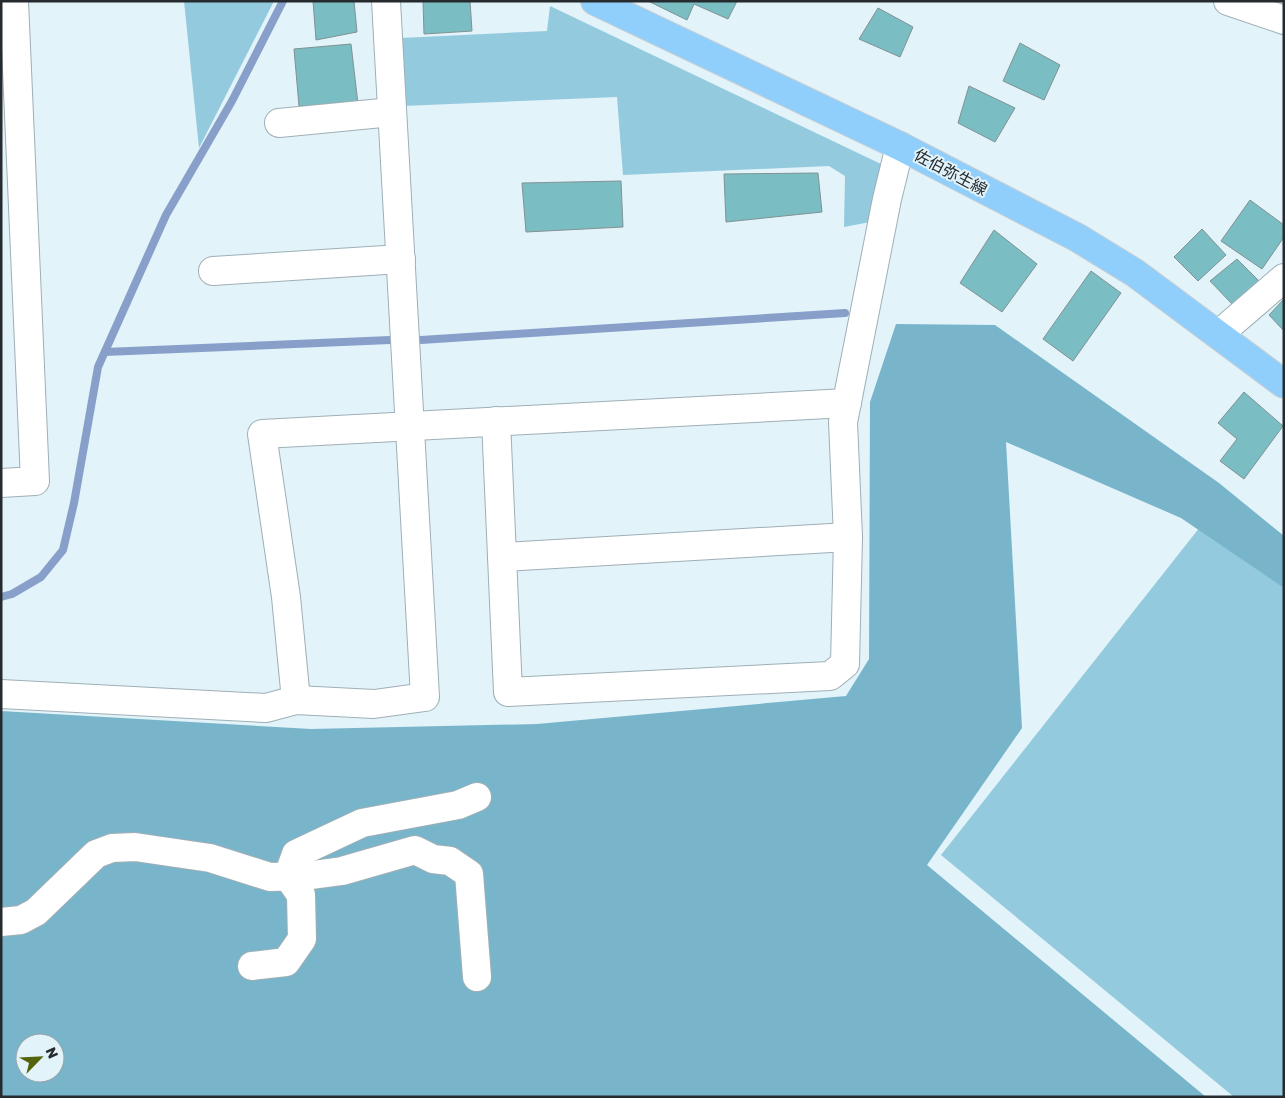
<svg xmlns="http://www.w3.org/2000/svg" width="1285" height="1098" viewBox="0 0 1285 1098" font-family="'Golos Text','Noto Sans JP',sans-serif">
  <rect width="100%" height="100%" fill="#e2f3f9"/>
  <!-- green -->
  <g fill="#94cade">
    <path d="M184 1H274L199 148Z"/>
    <path d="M550 6 883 165 870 222 844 227 845 176 829 166 623 175 617 97 403 106 401 38 547 31Z"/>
    <path d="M1204 522 1284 582V1097H1234L941 855Z"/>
  </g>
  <!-- forest -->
  <path fill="#79b5ca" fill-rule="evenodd" d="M896 324 995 325 1219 483 1284 536V588L1181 518 1006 442 1022 728 927 865 1206 1097H1V711L311 729 537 724 846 696 869 659 870 402ZM25 1043H55V1073H25Z"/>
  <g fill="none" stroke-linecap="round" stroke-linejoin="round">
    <!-- stream -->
    <g stroke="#889fca" stroke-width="8">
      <path d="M421 340 845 313"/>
      <path d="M105 352 390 340"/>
      <path d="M1 597 12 594 41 577 63 550 74 503 98 367 166 215 232 101 283 1"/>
    </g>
  </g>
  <!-- building -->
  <g fill="#7abdc2" stroke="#819294">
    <path d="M313 1H354L357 32 316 40Z"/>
    <path d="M423 1H470L472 31 424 34Z"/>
    <path d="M648 1H737L728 19 694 4 687 20Z"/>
    <path d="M878 8 913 27 900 57 859 39Z"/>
    <path d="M1020 43 1060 65 1044 100 1003 81Z"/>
    <path d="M351 44 358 104 299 106 294 49Z"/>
    <path d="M969 86 1015 108 995 142 958 123Z"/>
    <path d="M818 173 822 212 726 222 724 174Z"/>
    <path d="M621 181 623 227 526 232 522 183Z"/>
    <path d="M1250 200 1284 225V237L1262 269 1221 241Z"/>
    <path d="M1202 229 1226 255 1198 281 1174 257Z"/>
    <path d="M994 230 1037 264 1002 312 960 283Z"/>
    <path d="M1237 259 1259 281 1233 305 1210 281Z"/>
    <path d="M1091 271 1121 293 1073 361 1043 339Z"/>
    <path d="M1284 299V331L1269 315Z"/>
    <path d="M1244 392 1283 426 1244 479 1220 461 1237 439 1218 423Z"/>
  </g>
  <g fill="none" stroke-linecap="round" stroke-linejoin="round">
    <!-- minor casing -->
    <g stroke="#9fafb6" stroke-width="30">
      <g id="minor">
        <path d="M1228 1 1284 20"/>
        <path d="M279 123 392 112"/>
        <path d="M213 271 401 259"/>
        <path d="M1219 334 1284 278"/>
        <path d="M496 421 508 692 830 676 845 664 848 537 843 422 887 199 900 146"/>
        <path d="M1 483 35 481 14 1"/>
        <path d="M502 557 848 537"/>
        <path d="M1 694 266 708 296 700 374 704 425 697 386 1"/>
        <path d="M296 700 286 597 262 434 847 403"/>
        <path d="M1 922 21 920 36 912 96 854 112 848 135 847 210 858 270 877 305 876 342 871 415 850 433 859 450 861 469 874 477 977"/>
        <path d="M252 966 286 962 302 939 301 895 288 876 296 854 362 823 458 805 477 797"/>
      </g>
    </g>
    <!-- major casing -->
    <g stroke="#cfd0d1" stroke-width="30">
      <path id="major" d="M595 1 900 146 1078 238 1135 273 1284 384"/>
    </g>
    <!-- minor -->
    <use href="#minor" stroke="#fff" stroke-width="28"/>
    <!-- major -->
    <use href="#major" stroke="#90cffb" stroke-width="28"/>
  </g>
  <g text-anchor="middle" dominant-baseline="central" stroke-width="4" stroke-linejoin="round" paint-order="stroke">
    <!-- street labels -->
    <g font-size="16" fill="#252b2e" stroke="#e2f3f9">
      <text transform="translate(951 172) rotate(28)">佐伯弥生線</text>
    </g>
  </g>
  <!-- border -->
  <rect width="1285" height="1098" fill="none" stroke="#252b2e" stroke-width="5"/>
  <!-- north arrow -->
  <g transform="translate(40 1058) rotate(66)"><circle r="24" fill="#e2f3f9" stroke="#96a3a8"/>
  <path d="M0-4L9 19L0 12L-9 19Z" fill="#54640c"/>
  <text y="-8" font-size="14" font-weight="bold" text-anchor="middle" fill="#252b2e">N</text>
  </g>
</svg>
